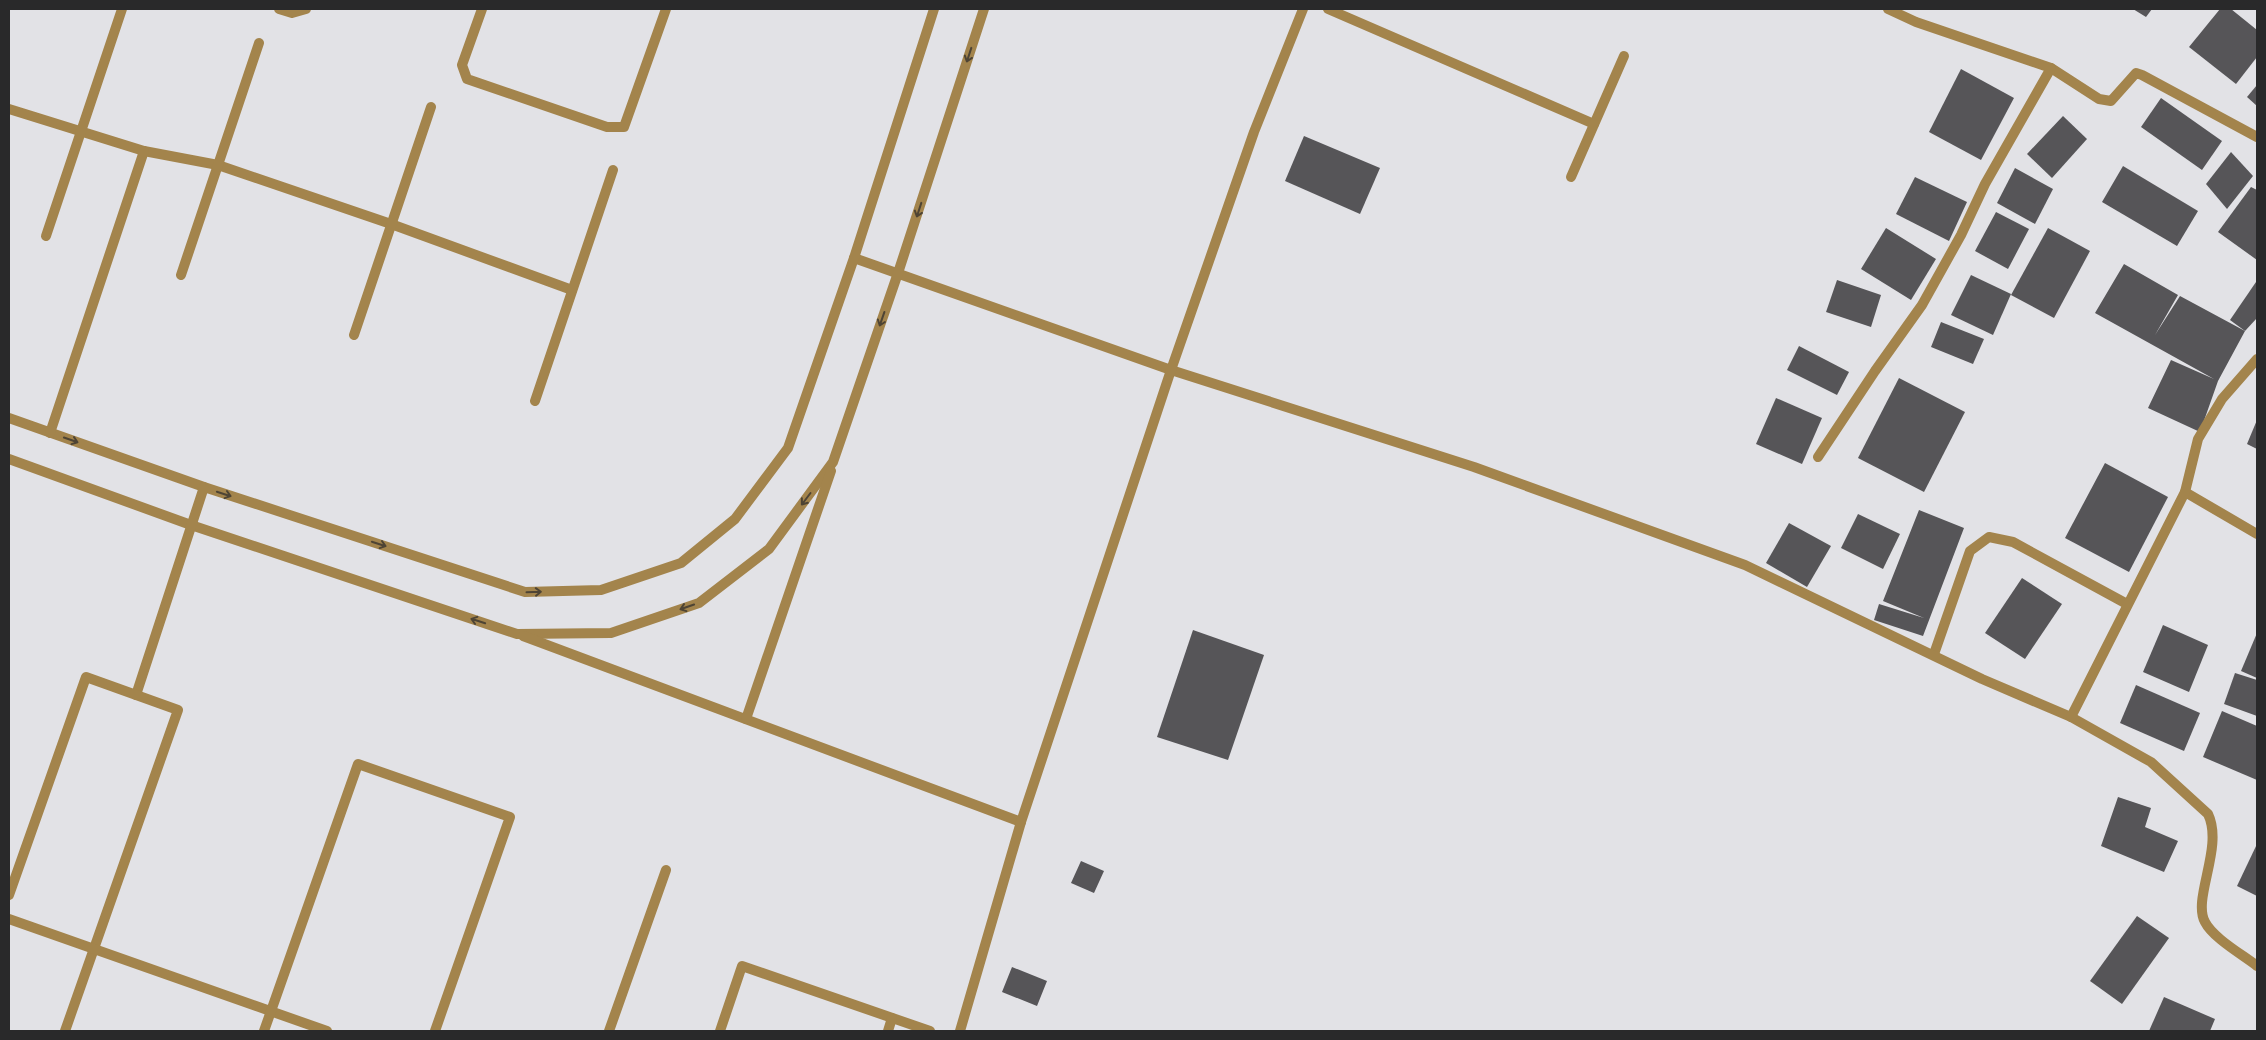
<svg xmlns="http://www.w3.org/2000/svg" width="2266" height="1040" viewBox="0 0 2266 1040" font-family="'Space Grotesk',sans-serif">
  <rect width="100%" height="100%" fill="#e2e2e6"/>
  <!-- building -->
  <g fill="#565558">
    <path d="M2133 9H2152L2146 17Z"/>
    <path d="M2220 9H2231L2257 30V57L2236 84 2189 47Z"/>
    <path d="M1961 69 2014 98 1981 160 1929 132Z"/>
    <path d="M2257 85V106L2247 97Z"/>
    <path d="M2161 98 2222 141 2202 170 2141 127Z"/>
    <path d="M2063 116 2087 139 2052 178 2027 154Z"/>
    <path d="M1304 136 1380 168 1360 214 1285 181Z"/>
    <path d="M2231 152 2253 176 2227 209 2206 184Z"/>
    <path d="M2123 166 2198 211 2177 246 2102 202Z"/>
    <path d="M2015 168 2053 189 2035 224 1997 203Z"/>
    <path d="M1915 177 1967 202 1949 241 1896 214Z"/>
    <path d="M2251 187 2257 190V260L2218 232Z"/>
    <path d="M1996 212 2029 229 2008 269 1975 251Z"/>
    <path d="M1886 228 1936 259 1911 300 1861 269Z"/>
    <path d="M2048 228 2090 251 2054 318 2011 295Z"/>
    <path d="M2124 264 2178 295 2155 335 2180 296 2245 331 2218 381 2200 432 2148 408 2171 360 2214 379 2095 313Z"/>
    <path d="M1971 275 2011 294 1993 335 1951 315Z"/>
    <path d="M1837 280 1881 295 1871 327 1826 312Z"/>
    <path d="M2256 282 2257 318 2245 331 2230 320Z"/>
    <path d="M1941 322 1984 339 1973 364 1931 347Z"/>
    <path d="M1799 346 1849 372 1837 395 1787 370Z"/>
    <path d="M1899 378 1965 412 1924 492 1858 458Z"/>
    <path d="M1776 398 1822 418 1802 464 1756 444Z"/>
    <path d="M2257 420V449L2247 444Z"/>
    <path d="M2105 463 2168 497 2129 572 2065 538Z"/>
    <path d="M1919 510 1964 528 1923 636 1874 620 1879 604 1924 618 1883 601Z"/>
    <path d="M1858 514 1900 534 1883 569 1841 548Z"/>
    <path d="M1789 523 1831 546 1807 587 1766 563Z"/>
    <path d="M2022 578 2062 604 2025 659 1985 633Z"/>
    <path d="M2163 625 2208 645 2189 692 2143 672Z"/>
    <path d="M1193 630 1264 655 1228 760 1157 737Z"/>
    <path d="M2257 633V678L2241 671Z"/>
    <path d="M2235 673 2257 680V716L2224 704Z"/>
    <path d="M2136 685 2200 713 2184 751 2120 723Z"/>
    <path d="M2222 711 2257 726V780L2203 757Z"/>
    <path d="M2118 797 2151 808 2145 827 2178 841 2164 872 2101 846Z"/>
    <path d="M2257 844V896L2237 886Z"/>
    <path d="M1081 861 1104 871 1094 893 1071 883Z"/>
    <path d="M2137 916 2169 938 2122 1004 2090 981Z"/>
    <path d="M1012 967 1047 981 1037 1006 1002 992Z"/>
    <path d="M2164 997 2215 1019 2210 1031H2149Z"/>
  </g>
  <g fill="none" stroke-linecap="round" stroke-linejoin="round">
    <!-- service -->
    <path stroke="#a3844c" stroke-width="10" d="M1934 654 1970 551 1989 537 2013 542 2127 604"/>
    <!-- minor -->
    <g stroke="#a3844c" stroke-width="10">
      <path d="M279 9 292 13 306 9"/>
      <path d="M482 9 462 65 467 79 607 127H624L666 9"/>
      <path d="M1328 9 1594 124"/>
      <path d="M2051 68 2099 99 2111 101 2136 73 2142 75 2257 137"/>
      <path d="M9 109 144 151 218 165 391 224 572 290"/>
      <path d="M1571 177 1624 56"/>
      <path d="M46 236 122 9"/>
      <path d="M854 258 1171 370 1474 467 1745 565 1982 679 2071 717 2151 762 2208 814C2224 847 2192 899 2205 922 2213 938 2243 955 2257 966"/>
      <path d="M181 275 259 43"/>
      <path d="M354 335 431 107"/>
      <path d="M535 401 613 170"/>
      <path d="M9 418 204 487 525 592 601 590 681 563 735 519 788 448 854 258 934 9"/>
      <path d="M50 433 144 151"/>
      <path d="M1818 457 1875 371 1922 305 1961 235 1985 184 2051 68 1916 22 1888 9"/>
      <path d="M9 459 191 525 517 634 611 633 699 603 769 549 833 462 898 273 984 9"/>
      <path d="M2185 492 2257 534"/>
      <path d="M523 636 1021 822"/>
      <path d="M136 695 204 487"/>
      <path d="M2071 717 2185 492 2198 439 2222 399 2257 359"/>
      <path d="M746 719 831 471"/>
      <path d="M9 895 86 677 178 710 65 1031"/>
      <path d="M9 919 327 1031"/>
      <path d="M264 1031 358 764 510 817 435 1031"/>
      <path d="M609 1031 666 870"/>
      <path d="M720 1031 742 966 930 1031"/>
      <path d="M888 1031 892 1018"/>
      <path d="M960 1031 1021 822 1171 370 1254 132 1303 9"/>
    </g>
  </g>
  <!-- one-way arrows -->
  <defs><path id="oneway-shaft" d="M-6 0H5M1.5-3L5.5 0L1.5 3" fill="none" stroke-width="1.6" stroke-linecap="round" stroke-linejoin="round" transform="scale(1.25)"/></defs>
  <g stroke="#4e4434">
    <use href="#oneway-shaft" transform="translate(969 55) rotate(108)"/>
    <use href="#oneway-shaft" transform="translate(919 210) rotate(108)"/>
    <use href="#oneway-shaft" transform="translate(882 319) rotate(109)"/>
    <use href="#oneway-shaft" transform="translate(71 440) rotate(19)"/>
    <use href="#oneway-shaft" transform="translate(224 494) rotate(18)"/>
    <use href="#oneway-shaft" transform="translate(806 499) rotate(127)"/>
    <use href="#oneway-shaft" transform="translate(379 544) rotate(18)"/>
    <use href="#oneway-shaft" transform="translate(534 592) rotate(-2)"/>
    <use href="#oneway-shaft" transform="translate(687 607) rotate(161)"/>
    <use href="#oneway-shaft" transform="translate(478 621) rotate(-162)"/>
  </g>
  <!-- border -->
  <rect width="2266" height="1040" fill="none" stroke="#29292a" stroke-width="20"/>
</svg>
